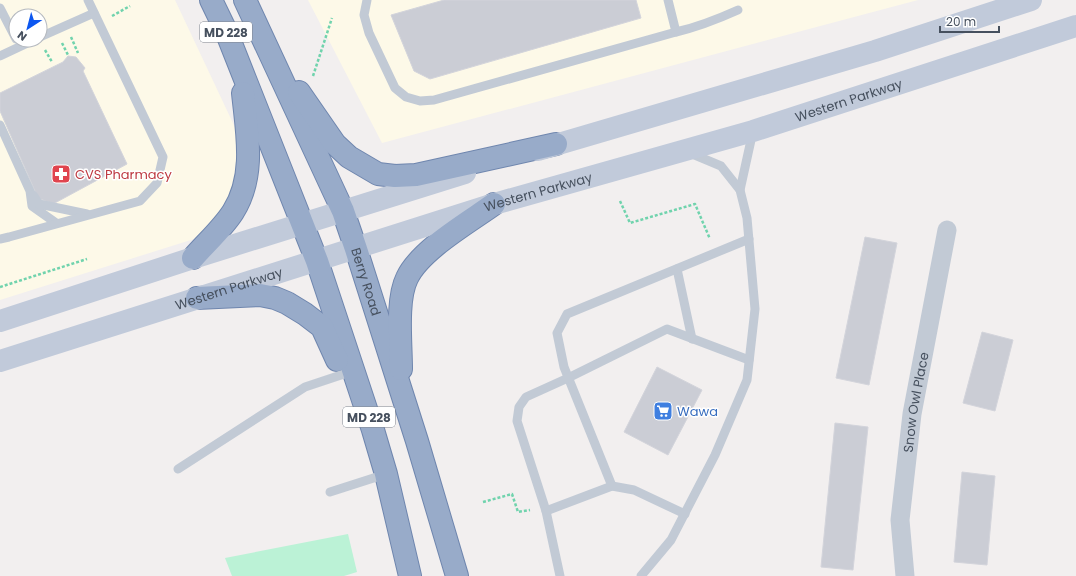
<svg xmlns="http://www.w3.org/2000/svg" width="1076" height="576" viewBox="0 0 1076 576" font-family="Poppins,sans-serif">
  <rect width="100%" height="100%" fill="#f2efef"/>
  <!-- commercial -->
  <g fill="#fdf9e8" fill-rule="evenodd">
    <path d="M0 0H175L240 138 236 182 221 215 194 239 0 300ZM16 16H40V40H16Z"/>
    <path d="M308 0H918L382 143Z"/>
  </g>
  <!-- green -->
  <path fill="#bbf2d6" d="M348 534 357 572 344 576H232L225 558Z"/>
  <!-- building -->
  <g fill="#cbcdd5" stroke="#d3d4db">
    <path d="M444 0H636L641 18 430 79 414 71 391 15Z"/>
    <path d="M68 56 76 57 85 68 83 71 127 164 53 204 38 198 0 111V93L63 62Z"/>
    <path d="M865 237 897 243 869 385 836 378Z"/>
    <path d="M982 332 1013 340 995 411 963 403Z"/>
    <path d="M657 367 702 390 668 455 624 432Z"/>
    <path d="M835 423 868 427 853 570 821 567Z"/>
    <path d="M962 472 995 476 987 565 954 562Z"/>
  </g>
  <g fill="none" stroke-linecap="round" stroke-linejoin="round">
    <!-- trunk casing -->
    <g stroke="#6f86ae" stroke-width="24">
      <g id="trunk">
        <path d="M211 0 226 31 317 261 373 430 386 474 410 576"/>
        <path id="s3" d="M245 0 343 211 356 249 417 441 457 576"/>
        <path d="M299 92 335 144 349 157 378 174 395 176 416 175 556 144"/>
        <path d="M193 258C206 243 222 229 233 212 256 176 247 132 243 93"/>
        <path d="M197 298 260 295 275 298 287 303 305 314 322 327 337 360"/>
        <path d="M401 369C401 344 396 300 407 278 420 250 469 222 494 204"/>
      </g>
    </g>
    <!-- path -->
    <g stroke="#70d3ad" stroke-width="2.5" stroke-dasharray="3 2" stroke-linecap="butt">
      <path d="M112 16 130 6"/>
      <path d="M71 37 78 53"/>
      <path d="M62 43 68 55"/>
      <path d="M45 50 52 62"/>
      <path d="M313 76 332 18"/>
      <path d="M620 201 630 223 695 204 710 239"/>
      <path d="M0 287 87 259"/>
      <path d="M483 502 512 494 518 512 530 510"/>
    </g>
    <!-- service -->
    <g stroke="#c2cad5" stroke-width="9">
      <path d="M367 0 364 15 369 33 395 88 406 97 420 101 434 100 676 32 668 0"/>
      <path d="M0 8 16 39"/>
      <path d="M676 32C698 27 718 19 738 10"/>
      <path d="M40 37 94 13"/>
      <path d="M0 56 34 40"/>
      <path d="M0 125 30 191 32 206 56 223"/>
      <path d="M740 190 753 131"/>
      <path d="M33 195 39 204 87 214"/>
      <path d="M0 239 9 237 140 201 157 183 163 157 88 0"/>
      <path d="M677 269 692 339"/>
      <path d="M178 469 305 387 344 374"/>
      <path d="M612 486 564 367 557 333 567 314 749 239"/>
      <path d="M330 492 386 474"/>
      <path d="M546 511 612 486 634 490 685 514"/>
      <path d="M560 576 546 511 517 421 519 407 526 397 568 378 667 329 749 360"/>
      <path d="M641 576 671 540 715 455 747 380 755 309 747 218 740 190 721 166 690 153"/>
    </g>
    <!-- minor -->
    <path stroke="#c2cad5" stroke-width="19" id="s1" d="M905 576 900 520 912 414 947 230"/>
    <!-- secondary -->
    <g stroke="#c1cada" stroke-width="22">
      <path d="M538 150 875 51 1031 0"/>
      <path d="M0 321 193 258 465 173"/>
      <path id="s2" d="M0 361 494 204 753 131 1076 26"/>
    </g>
    <!-- trunk -->
    <use href="#trunk" stroke="#98abc9" stroke-width="22"/>
  </g>
  <!-- icons -->
  <defs>
    <g id="pharmacy-square" transform="scale(1)"><rect x="-9" y="-9" width="18" height="18" rx="4" fill="#e0444e" stroke="#fff"/><path d="M-2-6h4v4h4v4h-4v4h-4v-4h-4v-4h4Z" fill="#fff"/></g>
    <g id="supermarket-square" transform="scale(1)"><rect x="-9" y="-9" width="18" height="18" rx="4" fill="#3f7fe0" stroke="#fff"/><path d="M-6-5.5h2.5l.6 2H6L4.5 2H-2.5L-4.4-4H-6ZM-1.5 3.2a1.3 1.3 0 1 0 .1 0ZM3 3.2a1.3 1.3 0 1 0 .1 0Z" fill="#fff"/></g>
  </defs>
  <g fill-rule="evenodd">
    <use href="#pharmacy-square" x="61" y="174"/>
    <use href="#supermarket-square" x="663" y="411"/>
  </g>
  <g text-anchor="middle" dominant-baseline="central" stroke-width="3" stroke-linejoin="round" paint-order="stroke">
    <!-- shield labels -->
    <g fill="#fff" stroke="#7e848e" stroke-width="1">
      <rect x="200" y="22" width="52" height="20" rx="3"/>
      <rect x="343" y="407" width="52" height="20" rx="3"/>
    </g>
    <g font-size="12" font-weight="bold" fill="#46505e">
      <text x="226" y="32">MD 228</text>
      <text x="369" y="417">MD 228</text>
    </g>
    <!-- street labels -->
    <g font-size="13" fill="#46505e" stroke="#fff">
      <text stroke="none"><textPath href="#s2" startOffset="888">Western Parkway</textPath></text>
      <text stroke="none"><textPath href="#s2" startOffset="564">Western Parkway</textPath></text>
      <text stroke="none"><textPath href="#s3" startOffset="307">Berry Road</textPath></text>
      <text stroke="none"><textPath href="#s2" startOffset="240">Western Parkway</textPath></text>
      <text stroke="none"><textPath href="#s1" startOffset="175">Snow Owl Place</textPath></text>
    </g>
    <!-- health labels -->
    <g font-size="13" fill="#be3a42" stroke="#fff" text-anchor="start">
      <text x="75" y="174">CVS Pharmacy</text>
    </g>
    <!-- shop labels -->
    <g font-size="13" fill="#366cbe" stroke="#fff" text-anchor="start">
      <text x="677" y="411">Wawa</text>
    </g>
  </g>
  <!-- north arrow -->
  <g transform="translate(28 28) rotate(216)"><circle r="19" fill="#ffffff" stroke="#b5b9bf"/>
  <path d="M0-3L7 15L0 10L-7 15Z" fill="#0c57f0"/>
  <text y="-6" font-size="11" font-weight="bold" text-anchor="middle" fill="#46505e">N</text>
  </g>
  <!-- scale -->
  <path d="M940 26v6h59v-6" fill="none" stroke="#46505e" stroke-width="2"/>
  <text x="946" y="26" font-size="12" fill="#46505e" stroke="#ffffff" stroke-width="3" paint-order="stroke">20 m</text>
</svg>
